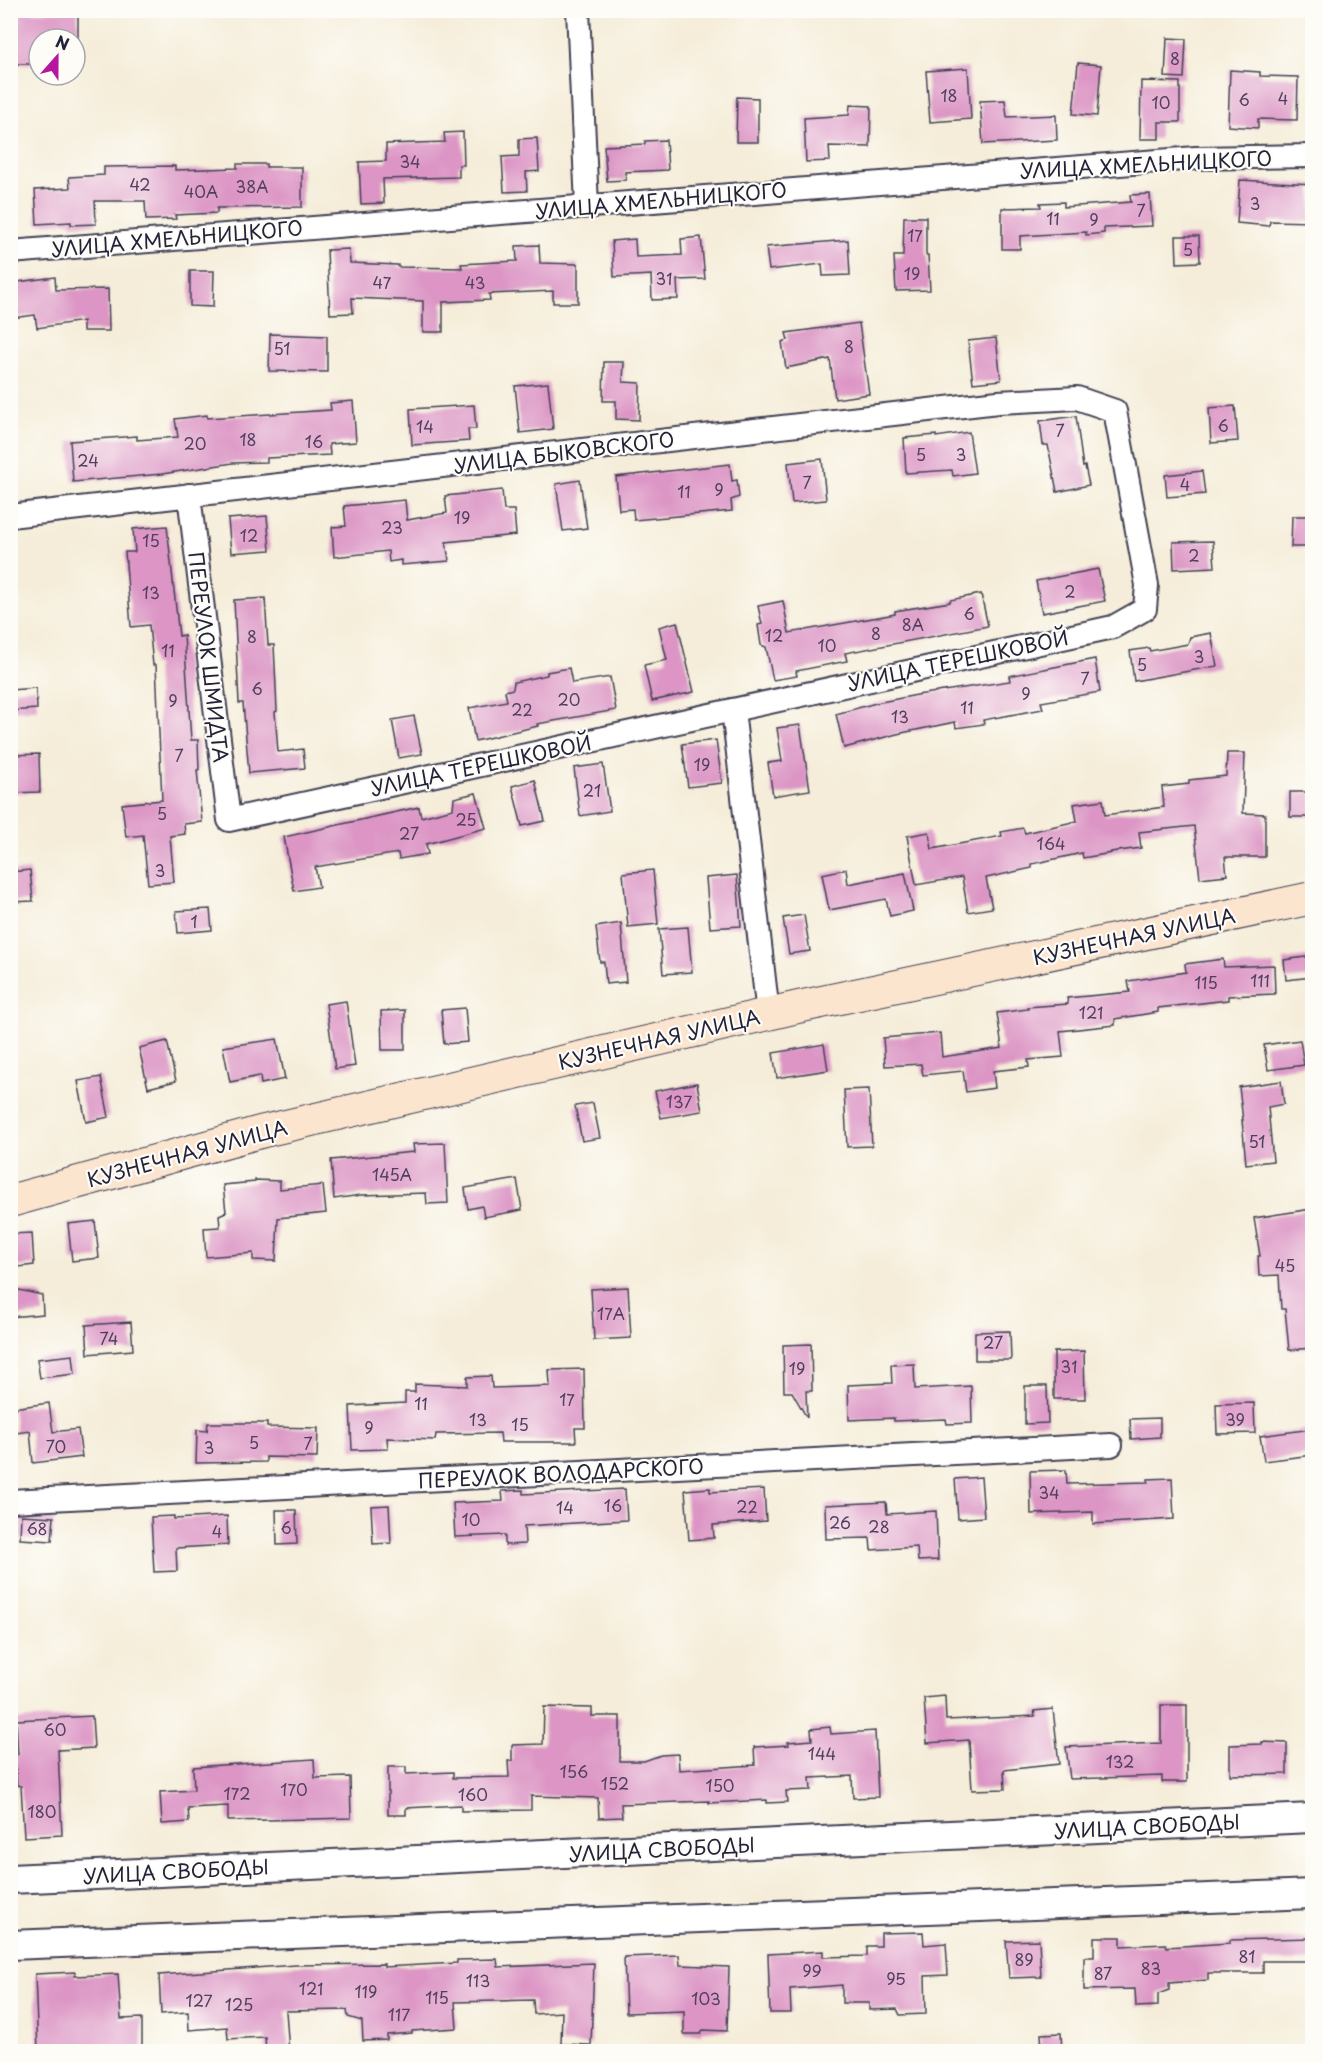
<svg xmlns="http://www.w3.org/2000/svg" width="1323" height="2062" viewBox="0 0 1323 2062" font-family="'Playpen Sans',sans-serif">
  <rect width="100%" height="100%" fill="#fdfcf7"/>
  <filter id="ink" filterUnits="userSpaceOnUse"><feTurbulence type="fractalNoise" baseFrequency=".0167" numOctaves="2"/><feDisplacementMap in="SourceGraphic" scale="12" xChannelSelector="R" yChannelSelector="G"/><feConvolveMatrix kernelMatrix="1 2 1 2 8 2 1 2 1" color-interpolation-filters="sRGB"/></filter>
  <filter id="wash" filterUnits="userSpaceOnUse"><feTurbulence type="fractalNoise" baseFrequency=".008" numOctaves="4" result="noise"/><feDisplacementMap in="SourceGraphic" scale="24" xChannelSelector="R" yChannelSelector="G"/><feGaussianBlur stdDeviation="1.35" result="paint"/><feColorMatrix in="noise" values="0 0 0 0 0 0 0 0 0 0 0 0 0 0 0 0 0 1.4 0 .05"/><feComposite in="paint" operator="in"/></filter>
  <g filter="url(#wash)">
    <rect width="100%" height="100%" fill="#f5edd9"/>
    <g id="blocks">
      <!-- building -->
      <g fill="#dc95c5">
        <path d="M78 11V39H39V64H10V12Z"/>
        <path d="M1167 38 1186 39 1184 78 1165 77Z"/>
        <path d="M1078 63 1101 65 1097 116 1073 114Z"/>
        <path d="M968 68 971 119 930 122 926 71Z"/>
        <path d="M1230 70 1260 72V76L1298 77 1297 120 1258 119V128L1228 126Z"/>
        <path d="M1141 81 1180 82V122H1159V139H1140Z"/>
        <path d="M737 97 758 98V142H736Z"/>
        <path d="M1005 100 1007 117 1056 115 1057 140 983 144 980 101Z"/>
        <path d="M850 105 871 106 870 147 829 146 830 161 806 162 804 118 849 115Z"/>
        <path d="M463 132 464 165H459V177L383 179 384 203 361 204 359 162 386 161V144L445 142 444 133Z"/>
        <path d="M537 138 539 171 526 172 527 191 504 192 502 157 519 156V139Z"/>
        <path d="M666 140 668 170 625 172 626 180 607 181 604 146 645 144V141Z"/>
        <path d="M237 164H266V167H302V207L217 208V213L175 215 176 219 146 220 145 201H95L96 224 71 225V222L37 224 35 190 70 188 69 177 104 175V167L175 166V170L237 168Z"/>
        <path d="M1240 180 1312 184V222L1270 221 1269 226 1237 223Z"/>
        <path d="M1150 194 1152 226 1104 228V233L1086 235V232L1020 236V249H1002V208L1041 207 1040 203 1064 202V207L1131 202 1130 195Z"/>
        <path d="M904 217H926V255H928L930 290 896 291 894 256H903Z"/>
        <path d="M1176 236H1199L1200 262 1177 263Z"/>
        <path d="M701 237 705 279 677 280 678 299 652 300 651 275 614 277 612 241 635 239 636 257 682 255 681 239Z"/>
        <path d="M848 240 850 275 823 276 822 264 769 270 766 247Z"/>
        <path d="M539 245 540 263 578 264V303H553V291L489 294 490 300 443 302V332H423V301L352 298 353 313 330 314 327 250 349 249 350 263 398 265V267L462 268 461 264 517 261 516 246Z"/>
        <path d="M190 271H214L213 307 190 306Z"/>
        <path d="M55 277 56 290 108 289 109 331H83V321L37 328 35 315 12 318 10 283Z"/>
        <path d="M859 323 869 394 835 399 830 359 786 368 782 342 788 340 786 333Z"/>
        <path d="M270 334 327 336V372L269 371Z"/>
        <path d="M996 338 1001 380 973 383 968 341Z"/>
        <path d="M604 362H624L623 382 640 383 639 420 616 419V401H603Z"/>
        <path d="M548 383 553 429 520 433 515 386Z"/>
        <path d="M353 401 356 442 329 444 330 455 267 458V462L233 463 162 474 73 482 70 441 137 436V440L178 437 175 419 207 415V418L331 410 330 403Z"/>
        <path d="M474 405 476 429H468L469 441 412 445 410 409Z"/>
        <path d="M1235 406 1238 441 1211 443 1209 408Z"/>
        <path d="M1076 416 1083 467 1085 466 1089 485 1057 492 1048 445H1043L1040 421Z"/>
        <path d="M969 432 975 473 953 476 952 470 906 473 904 438 936 435V437Z"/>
        <path d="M822 459 826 500 792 503 788 463Z"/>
        <path d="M730 464 732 481 737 480 739 497 731 500 732 511 634 520 633 509 619 510 616 477Z"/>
        <path d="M1202 471 1205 494 1167 497 1165 475Z"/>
        <path d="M580 480 587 528 563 531 556 484Z"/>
        <path d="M502 490 504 510H514L516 535 446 542 449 561 401 565V560L389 562 388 551 334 557 332 527 346 526 344 506 405 500 407 520 447 513 445 496Z"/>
        <path d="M267 516 270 550 231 553 228 519Z"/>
        <path d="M1292 516H1312V539H1309V547H1291Z"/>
        <path d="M167 526 179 636 184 635 191 740H198L199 770H197L202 822 184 824 185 834 170 836 174 882 148 884 143 835 126 837 122 804 162 800 156 665H153L149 625 131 627 125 552H135L133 529Z"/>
        <path d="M1213 541 1215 567 1174 569 1173 542Z"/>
        <path d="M1098 569 1105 601 1042 613 1036 581Z"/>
        <path d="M981 594 988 626 845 653 847 661 796 671 797 676 773 680 766 647 761 645 758 625 762 624 758 606 783 601 789 633 895 614V611L950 602V600Z"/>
        <path d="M265 598 268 645H274L277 711 275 712 278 752 303 749 305 768 249 773 243 703H239L234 600Z"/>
        <path d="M677 622 694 692 652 701 644 665 667 660 659 627Z"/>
        <path d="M1211 633 1217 666 1134 681 1130 651 1149 648 1150 651 1188 644 1190 637Z"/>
        <path d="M1095 659 1100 692 1041 702 1043 709 983 720 984 724 956 728 955 722 897 734 844 748 836 714 876 703 917 695 1010 681 1009 676Z"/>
        <path d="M569 668 572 683 610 677 616 710 537 724 538 726 475 741 469 708 507 701 505 691 513 689 514 682 547 675V672Z"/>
        <path d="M36 688 37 709 10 711V690Z"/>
        <path d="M414 716 422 754 399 758 392 720Z"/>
        <path d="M800 725 810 790 773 796 768 763 782 761 777 728Z"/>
        <path d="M716 740 722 783 688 787 682 744Z"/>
        <path d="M1227 753H1245L1243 813 1265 814V857H1225L1227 875 1200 878 1194 826 1139 832 1141 848 1111 852V853L1083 858 1082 853 1032 864V868L986 878 992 908 968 912 962 877 916 885 907 836 929 832 932 849 1002 836 1001 832 1023 828 1025 833 1077 821 1074 804 1103 800 1105 815 1164 807 1162 787 1189 784V780L1226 776Z"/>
        <path d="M39 754 40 792 10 793V755Z"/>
        <path d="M603 764 610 811 580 816 574 768Z"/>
        <path d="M535 780 545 821 522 826 512 786Z"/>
        <rect x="1290" y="792" width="22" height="25"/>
        <path d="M476 793 486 828 426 844 428 854 399 859 398 853 315 867 319 887 294 891 284 837 419 807 421 817 453 809 454 798Z"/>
        <path d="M846 869 848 884 905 873 913 911 890 916 886 899 829 910 822 874Z"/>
        <path d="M30 870 33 901 10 902V872Z"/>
        <path d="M653 870 658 924 628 927 623 873Z"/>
        <path d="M737 875 741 926 710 928 706 878Z"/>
        <path d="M210 909 212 930 178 933 176 911Z"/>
        <path d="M804 915 810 951 789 954 783 918Z"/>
        <path d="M621 923 626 982 606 984 604 962H600L596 927Z"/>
        <path d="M688 927 692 972 663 974 659 929Z"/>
        <path d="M1312 956V977L1286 980 1284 960Z"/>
        <path d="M1223 959 1224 967 1274 965 1275 994 1228 996V1000L1158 1008V1012L1115 1019V1025L1060 1031 1063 1057 1028 1060 1029 1067 993 1071 995 1088 966 1092 963 1071 923 1075 921 1064 885 1066 883 1038 940 1033 942 1057 1002 1048 997 1013 1028 1009 1027 1007 1068 1004 1067 998 1130 992 1128 981 1186 972 1185 964Z"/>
        <path d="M346 1001 355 1066 335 1069 326 1004Z"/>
        <path d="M465 1008 468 1042 444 1044 441 1010Z"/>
        <path d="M405 1010V1050H382L381 1011Z"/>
        <path d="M277 1039 285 1079 261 1084 260 1076 230 1082 223 1047Z"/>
        <path d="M1300 1040 1304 1065 1268 1070 1264 1045Z"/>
        <path d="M167 1041 176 1081 148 1088 139 1048Z"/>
        <path d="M824 1044 828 1070 777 1078 773 1053Z"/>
        <path d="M101 1077 109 1117 86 1122 78 1081Z"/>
        <path d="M1281 1081 1284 1104 1268 1107 1273 1161 1246 1164 1242 1120H1243L1239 1087Z"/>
        <path d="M697 1083 702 1111 661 1118 655 1091Z"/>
        <path d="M869 1089 872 1146 847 1147 844 1090Z"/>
        <path d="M593 1103 600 1138 582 1141 575 1106Z"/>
        <path d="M445 1143 448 1203 427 1204 426 1193 361 1195 334 1199 331 1160 414 1152 413 1144Z"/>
        <path d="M517 1179 522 1210 484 1217 482 1206 468 1209 465 1188Z"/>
        <path d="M255 1180 280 1181V1189L323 1185 326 1213 278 1218 276 1261 253 1260V1253L206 1257 204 1228 220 1227 219 1215 226 1212 223 1185 255 1182Z"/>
        <path d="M1312 1209V1348L1289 1350 1285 1309H1281L1279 1275 1259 1276 1258 1256H1260L1254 1218Z"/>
        <path d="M95 1221 99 1258 72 1261 68 1224Z"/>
        <path d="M32 1233 34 1265 10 1268V1234Z"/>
        <path d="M628 1287 631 1338 594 1340 591 1289Z"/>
        <path d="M10 1288 42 1295 43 1314 10 1317Z"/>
        <path d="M131 1322 133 1350 88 1354 86 1325Z"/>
        <path d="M1010 1331 1011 1360H975V1332Z"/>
        <path d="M811 1344 812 1391H806L807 1418 792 1392H784L783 1345Z"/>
        <path d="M1084 1351 1085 1399H1054V1352Z"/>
        <path d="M73 1355 75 1374 40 1378 37 1359Z"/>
        <path d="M914 1364 915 1389 971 1386 972 1423 947 1424 946 1419 894 1421V1418L849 1420 848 1385 892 1383 891 1365Z"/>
        <path d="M584 1369 585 1428H575L576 1442H501L500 1433 436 1434 435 1440 387 1438 388 1449 352 1450 350 1406 405 1403V1392H415V1384L467 1386V1377L491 1376 492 1388 550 1386 549 1370Z"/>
        <path d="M1025 1386H1047L1048 1423 1025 1424Z"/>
        <path d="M49 1403 53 1432 78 1429 82 1457 33 1463 30 1431 16 1433 13 1408Z"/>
        <path d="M1254 1403 1255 1433 1217 1434 1216 1404Z"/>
        <path d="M1160 1418V1437L1131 1439 1130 1419Z"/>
        <path d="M208 1423H267V1427L318 1428 317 1458 266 1457V1462L196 1463 197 1430 207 1431Z"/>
        <path d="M1312 1429V1455L1264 1461 1260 1436Z"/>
        <path d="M1066 1470 1067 1484 1148 1482V1479L1172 1478 1174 1519 1093 1524V1512L1031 1514 1030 1471Z"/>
        <path d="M981 1477 984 1517 958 1519 955 1479Z"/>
        <path d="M710 1488V1492L764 1489 766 1521 713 1525 714 1538 689 1540 685 1490Z"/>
        <path d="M625 1489 627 1520 524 1526 525 1544 505 1545V1535L455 1537 453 1503 503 1501 502 1491 523 1490V1494Z"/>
        <path d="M886 1502 887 1514 936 1511 938 1560 918 1561 917 1547 871 1550 870 1538 826 1539 825 1505Z"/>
        <path d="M389 1505 391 1543 373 1544 371 1506Z"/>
        <path d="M276 1510H296L297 1544 277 1545Z"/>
        <path d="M21 1515 54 1517 52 1541 20 1539Z"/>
        <path d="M174 1516V1519L227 1516 228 1545 176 1548 177 1571 154 1572 151 1517Z"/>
        <path d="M945 1696 946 1720 1035 1716 1034 1711 1053 1709 1059 1764 1004 1770 1005 1789 972 1790 969 1740 927 1743 924 1698Z"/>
        <path d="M1161 1705H1187V1782H1162V1776L1070 1779 1066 1747 1161 1743Z"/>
        <path d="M544 1707 592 1708V1716H620V1761H644L661 1755 678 1754 679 1770 755 1765 754 1747 789 1745 788 1742 812 1740 811 1729 830 1727 831 1734 875 1731 878 1797 853 1798 852 1776 810 1778 811 1790 786 1791 787 1802 767 1803V1800L709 1803V1801L621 1804 622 1817 599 1818 598 1798 531 1796V1810L461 1811V1805L406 1808V1815H388V1767H406V1774L453 1772V1778L509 1777 508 1761H512V1745L543 1744Z"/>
        <path d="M92 1716 94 1748 58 1750 62 1835 24 1837 21 1786 17 1785 15 1756 18 1754 16 1720Z"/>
        <path d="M1262 1742 1287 1743V1774L1230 1775V1745L1262 1744Z"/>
        <path d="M314 1759 315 1778 350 1777 351 1818 228 1821V1806L188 1808 189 1822 162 1824 160 1792 194 1790 193 1767Z"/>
        <path d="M923 1932 924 1945 946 1943 948 1975 925 1976 926 2014 900 2015 897 2009 869 2010V2003H842V1985L790 1989 791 2013H770L768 1954 823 1951V1957L867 1956V1946H881V1933Z"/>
        <path d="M1094 1937H1121V1946L1166 1944 1167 1947 1230 1943V1940L1312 1938V1961H1263V1973H1208V1980L1169 1983V1990L1158 1994V2006L1136 2007 1135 1989 1084 1990V1957H1094Z"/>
        <path d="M1039 1940 1041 1977 1009 1978 1006 1941Z"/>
        <path d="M679 1955 680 1965 729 1967 727 2031 703 2030 701 2034H684V2011L626 2013 624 1957Z"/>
        <path d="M497 1959 498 1967 594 1963 591 2045 561 2044 562 2012 534 2014 533 2000 455 2002 457 2028 412 2031V2033L387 2035V2040L363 2041 362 2021 348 2017 347 2010 286 2011 289 2052H266L265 2037 228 2039 227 2027 189 2030 188 2012 161 2014 159 1975 296 1965 384 1964V1967L457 1963V1960Z"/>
        <path d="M75 1972V1976L118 1974 121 2019 142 2018V2052H124V2047L79 2052H38L35 1974Z"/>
        <path d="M1061 2033 1062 2052H1042L1041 2034Z"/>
      </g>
    </g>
  </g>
  <g filter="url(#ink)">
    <use href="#blocks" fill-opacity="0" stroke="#424053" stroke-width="1.5"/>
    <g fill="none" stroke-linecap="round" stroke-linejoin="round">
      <!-- minor casing -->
      <g stroke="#424053" stroke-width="26">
        <g id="minor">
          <path d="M578 10 587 206"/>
          <path d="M10 252 1196 158 1312 156"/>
          <path d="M10 516 998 402 1077 398 1115 411 1147 585 1145 609 1113 627 229 820 189 495"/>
          <path d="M733 710 768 1014"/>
          <path d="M10 1501 1111 1445"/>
        </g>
      </g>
      <!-- tertiary casing -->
      <g stroke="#424053" stroke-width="32">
        <g id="tertiary">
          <path d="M10 1879 1312 1818"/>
          <path d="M10 1945 1312 1894"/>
        </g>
      </g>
      <!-- secondary casing -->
      <g stroke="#424053" stroke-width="34">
        <path id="secondary" d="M10 1201 264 1131 798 1007 1312 898"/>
      </g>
      <!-- minor -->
      <use href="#minor" stroke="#fff" stroke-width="22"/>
      <!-- tertiary -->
      <use href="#tertiary" stroke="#fff" stroke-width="28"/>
      <!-- secondary -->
      <use href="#secondary" stroke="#fbe5cf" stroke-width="32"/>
    </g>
  </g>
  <g text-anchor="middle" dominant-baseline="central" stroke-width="4.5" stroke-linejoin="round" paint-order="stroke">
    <!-- number labels -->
    <g font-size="16" fill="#503f5e">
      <text x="1175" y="58">8</text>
      <text x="949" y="95">18</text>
      <text x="1283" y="98">4</text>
      <text x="1244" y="99">6</text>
      <text x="1161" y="102">10</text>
      <text x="410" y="161">34</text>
      <text x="140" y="184">42</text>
      <text x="252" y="186">38А</text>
      <text x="201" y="191">40А</text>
      <text x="1255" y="203">3</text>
      <text x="1141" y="210">7</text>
      <text x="1053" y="218">11</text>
      <text x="1094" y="219">9</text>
      <text x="915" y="235">17</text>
      <text x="1188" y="249">5</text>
      <text x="912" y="273">19</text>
      <text x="664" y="278">31</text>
      <text x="382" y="282">47</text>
      <text x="475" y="282">43</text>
      <text x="849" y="346">8</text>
      <text x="282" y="348">51</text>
      <text x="1223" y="425">6</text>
      <text x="425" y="426">14</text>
      <text x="1060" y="430">7</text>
      <text x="248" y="439">18</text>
      <text x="314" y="441">16</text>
      <text x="195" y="443">20</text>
      <text x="921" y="454">5</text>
      <text x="961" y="454">3</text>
      <text x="88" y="460">24</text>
      <text x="807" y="482">7</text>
      <text x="1185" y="484">4</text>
      <text x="719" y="489">9</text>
      <text x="684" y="491">11</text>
      <text x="462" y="517">19</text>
      <text x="392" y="527">23</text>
      <text x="249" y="535">12</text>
      <text x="151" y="540">15</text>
      <text x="1194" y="555">2</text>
      <text x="1070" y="591">2</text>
      <text x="151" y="592">13</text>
      <text x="969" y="613">6</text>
      <text x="913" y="624">8А</text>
      <text x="876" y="633">8</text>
      <text x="774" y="635">12</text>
      <text x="252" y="636">8</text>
      <text x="827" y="645">10</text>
      <text x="168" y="650">11</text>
      <text x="1199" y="656">3</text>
      <text x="1142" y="664">5</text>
      <text x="1085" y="678">7</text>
      <text x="257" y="688">6</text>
      <text x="1026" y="693">9</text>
      <text x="569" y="699">20</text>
      <text x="173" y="700">9</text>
      <text x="967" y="707">11</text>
      <text x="522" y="709">22</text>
      <text x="900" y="716">13</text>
      <text x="179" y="755">7</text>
      <text x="702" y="764">19</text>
      <text x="592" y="790">21</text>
      <text x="162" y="813">5</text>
      <text x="466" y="819">25</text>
      <text x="409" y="833">27</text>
      <text x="1051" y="843">164</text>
      <text x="160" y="870">3</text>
      <text x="194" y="921">1</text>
      <text x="1260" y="980">111</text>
      <text x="1206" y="982">115</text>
      <text x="1091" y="1012">121</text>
      <text x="679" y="1101">137</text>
      <text x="1257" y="1141">51</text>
      <text x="392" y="1174">145А</text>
      <text x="1285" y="1265">45</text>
      <text x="611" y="1313">17А</text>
      <text x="109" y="1338">74</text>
      <text x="993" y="1342">27</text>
      <text x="1069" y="1366">31</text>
      <text x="797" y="1368">19</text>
      <text x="567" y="1399">17</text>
      <text x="421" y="1403">11</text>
      <text x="478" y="1419">13</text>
      <text x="1235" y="1419">39</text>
      <text x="520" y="1424">15</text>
      <text x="369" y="1427">9</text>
      <text x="254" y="1442">5</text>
      <text x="308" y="1443">7</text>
      <text x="56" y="1446">70</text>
      <text x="209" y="1447">3</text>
      <text x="1049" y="1492">34</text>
      <text x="613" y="1505">16</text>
      <text x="747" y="1506">22</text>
      <text x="565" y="1507">14</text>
      <text x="471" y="1519">10</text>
      <text x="840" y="1522">26</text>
      <text x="879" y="1526">28</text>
      <text x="286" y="1527">6</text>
      <text x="37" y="1528">68</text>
      <text x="217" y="1531">4</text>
      <text x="55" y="1729">60</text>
      <text x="822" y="1753">144</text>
      <text x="1120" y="1761">132</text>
      <text x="574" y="1771">156</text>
      <text x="615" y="1783">152</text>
      <text x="720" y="1785">150</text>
      <text x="294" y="1789">170</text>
      <text x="237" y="1793">172</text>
      <text x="473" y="1794">160</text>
      <text x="42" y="1811">180</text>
      <text x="1247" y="1956">81</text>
      <text x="1024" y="1959">89</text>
      <text x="1151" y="1968">83</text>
      <text x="812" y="1970">99</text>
      <text x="1103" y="1973">87</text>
      <text x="896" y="1978">95</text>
      <text x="478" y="1980">113</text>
      <text x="311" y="1988">121</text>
      <text x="366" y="1991">119</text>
      <text x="437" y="1997">115</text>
      <text x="706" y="1998">103</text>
      <text x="199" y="2000">127</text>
      <text x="239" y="2004">125</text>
      <text x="399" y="2014">117</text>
    </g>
    <!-- street labels -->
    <g font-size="20" fill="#22223b" stroke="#fdfcf7">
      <text transform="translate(1146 164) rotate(-3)">УЛИЦА ХМЕЛЬНИЦКОГО</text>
      <text transform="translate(661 200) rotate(-5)">УЛИЦА ХМЕЛЬНИЦКОГО</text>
      <text transform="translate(177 238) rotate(-5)">УЛИЦА ХМЕЛЬНИЦКОГО</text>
      <text transform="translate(564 452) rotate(-7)">УЛИЦА БЫКОВСКОГО</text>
      <text transform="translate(209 657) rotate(83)">ПЕРЕУЛОК ШМИДТА</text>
      <text transform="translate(958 660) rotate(-12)">УЛИЦА ТЕРЕШКОВОЙ</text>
      <text transform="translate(481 765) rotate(-12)">УЛИЦА ТЕРЕШКОВОЙ</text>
      <text transform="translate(1134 936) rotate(-12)">КУЗНЕЧНАЯ УЛИЦА</text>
      <text transform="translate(659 1039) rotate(-13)">КУЗНЕЧНАЯ УЛИЦА</text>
      <text transform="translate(187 1153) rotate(-15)">КУЗНЕЧНАЯ УЛИЦА</text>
      <text transform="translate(561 1473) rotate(-3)">ПЕРЕУЛОК ВОЛОДАРСКОГО</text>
      <text transform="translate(1147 1826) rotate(-3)">УЛИЦА СВОБОДЫ</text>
      <text transform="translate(662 1849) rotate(-3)">УЛИЦА СВОБОДЫ</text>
      <text transform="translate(176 1871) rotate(-3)">УЛИЦА СВОБОДЫ</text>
    </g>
  </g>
  <!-- margin -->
  <rect width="1323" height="2062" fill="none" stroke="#fdfcf7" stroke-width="36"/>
  <!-- north arrow -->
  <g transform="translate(57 57) rotate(21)"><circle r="28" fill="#fdfcf7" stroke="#a5a5ac" stroke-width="1.5"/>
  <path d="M0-4.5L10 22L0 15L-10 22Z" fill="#b5179e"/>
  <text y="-9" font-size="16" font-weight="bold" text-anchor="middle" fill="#22223b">N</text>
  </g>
</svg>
